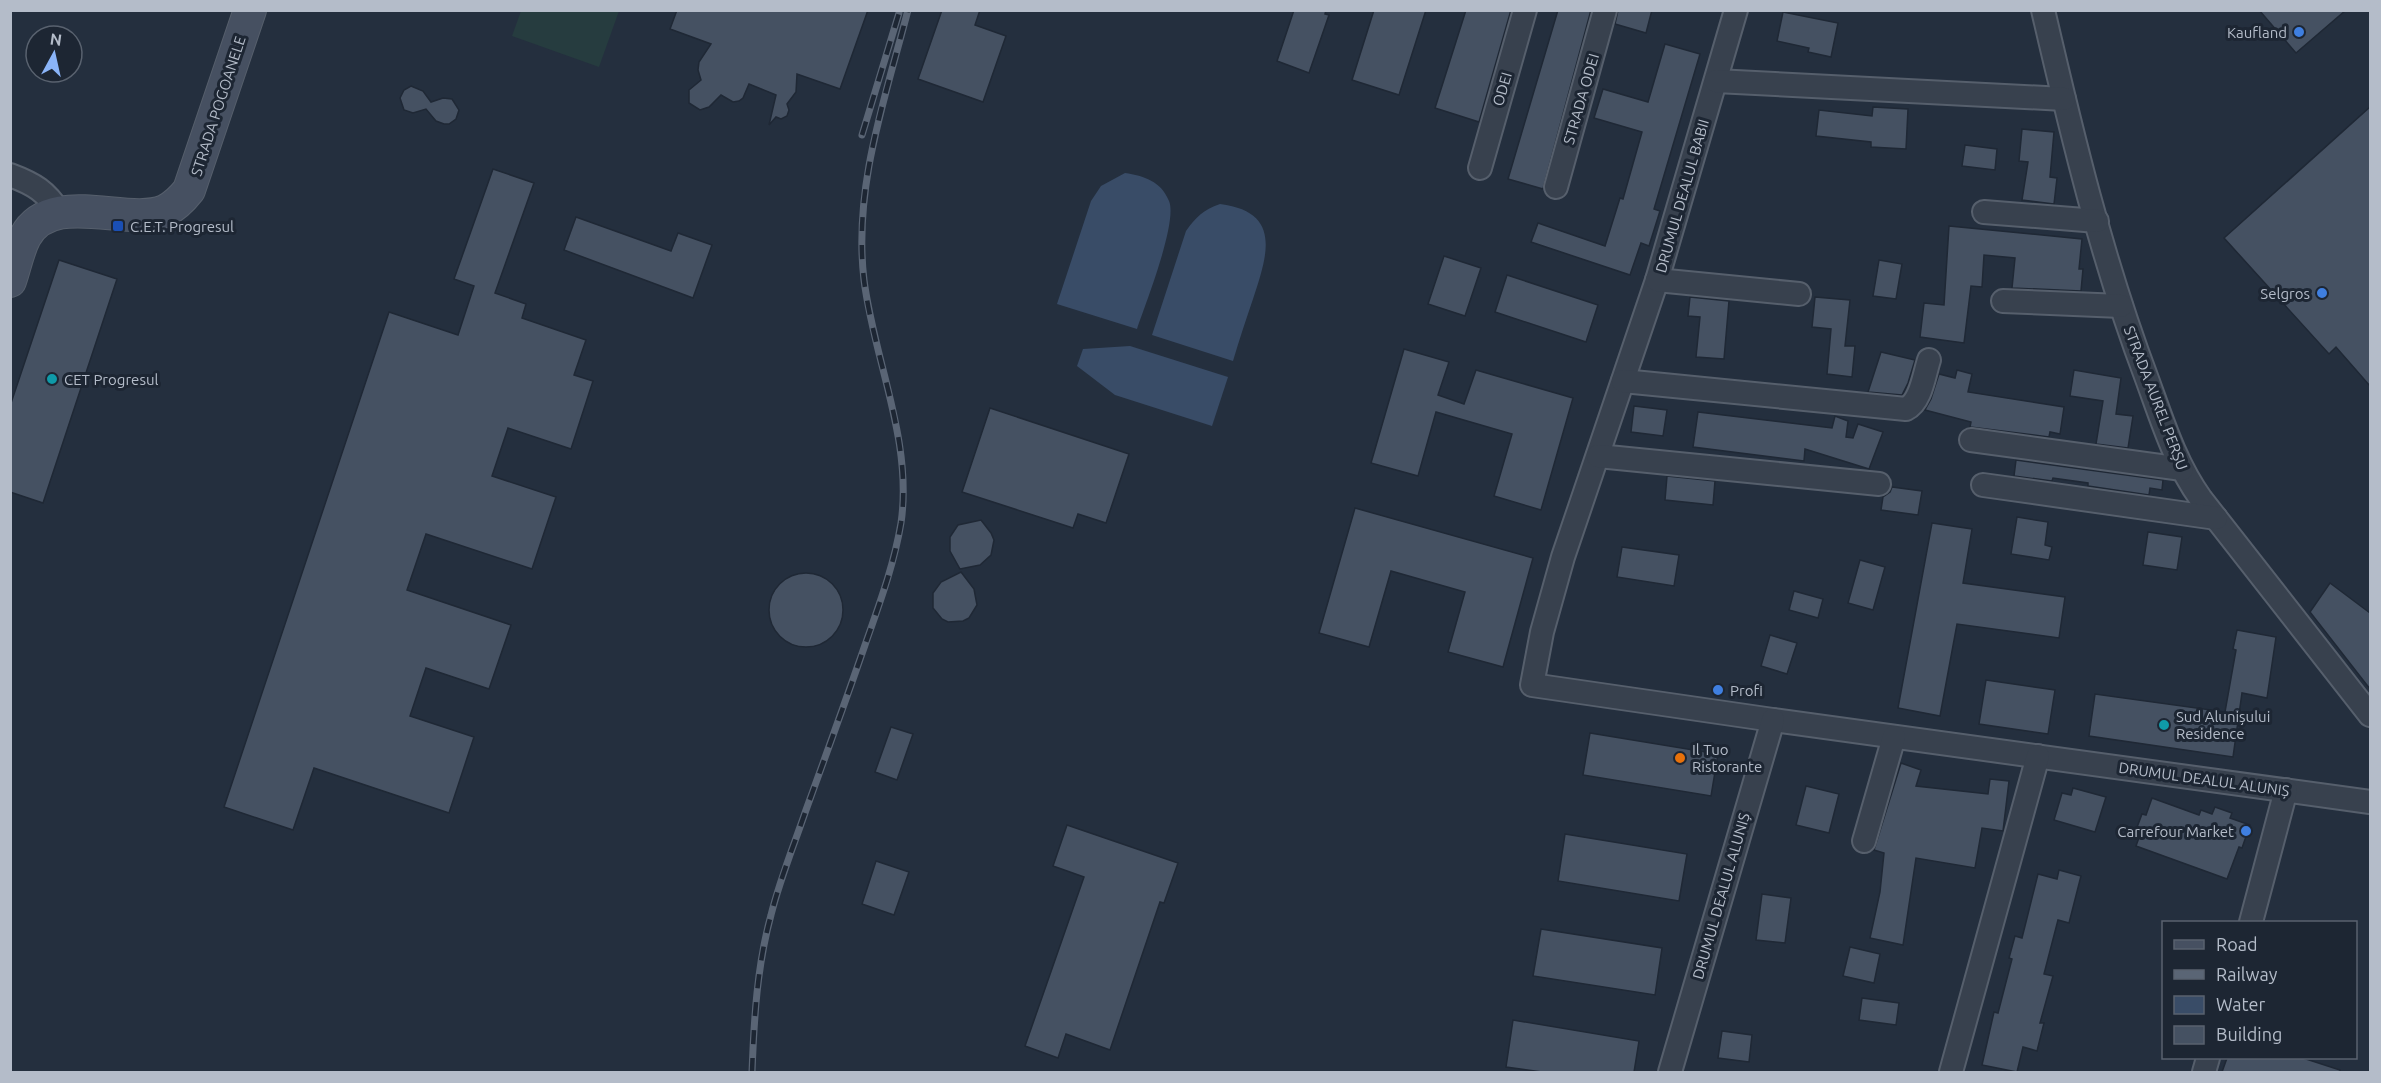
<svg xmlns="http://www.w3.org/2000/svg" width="2381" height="1083" viewBox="0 0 2381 1083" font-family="Ubuntu,sans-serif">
  <rect width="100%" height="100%" fill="#242f3e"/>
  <!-- green -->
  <path fill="#263c3f" d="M521 11V10L619 11 599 67 512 36Z"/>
  <!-- water -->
  <g fill="#394c67">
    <path d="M1125 173C1144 176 1161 181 1169 201 1178 222 1145 305 1137 329L1057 304 1091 201 1101 186Z"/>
    <path d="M1220 204C1283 212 1267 256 1253 299 1246 320 1239 340 1233 361L1152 335 1186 231C1196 217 1203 210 1220 204Z"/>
    <path d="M1130 346 1228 377 1212 426 1115 395 1077 366 1083 349Z"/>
  </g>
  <!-- building -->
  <g fill="#455162" stroke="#1f2835" stroke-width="1.5">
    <path d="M677 10H868L840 89 797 74 796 92 787 104 789 110 787 116 781 119 776 117 769 125 776 95 749 84 743 98 739 101 733 102 721 95 709 107 700 110 689 103V90L701 80 698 70 699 62 711 44 670 29Z"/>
    <path d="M942 10H980L975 25 1006 36 983 102 918 79Z"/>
    <path d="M1294 10H1326L1325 14 1329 15 1309 73 1277 61Z"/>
    <path d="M1374 10H1426L1399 95 1352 80Z"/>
    <path d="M1466 10H1511L1479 122 1435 108Z"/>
    <path d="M1558 10H1591L1543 189 1508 179Z"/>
    <path d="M1618 10H1652L1646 33 1615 24Z"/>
    <path d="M2259 10H2346L2296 53Z"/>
    <path d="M1783 12 1838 23 1831 57 1808 52 1809 48 1777 41Z"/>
    <path d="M1665 44 1700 54 1654 209 1660 211 1649 246 1641 243 1630 275 1531 242 1538 223 1605 246 1620 198 1623 199 1642 132 1594 118 1603 89 1648 102Z"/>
    <path d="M411 86 423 91 431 102 443 98 452 99 459 110 456 119 449 124H444L436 121 426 109 413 113 404 110 400 98 404 90Z"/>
    <path d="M1873 107 1908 109 1906 149 1871 147V142L1816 136 1819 110 1872 116Z"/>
    <path d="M2370 107V386L2336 347 2329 354 2224 238Z"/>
    <path d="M2022 129 2054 132 2050 177 2057 178 2054 204 2022 200 2028 162 2019 161Z"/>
    <path d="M1965 145 1997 149 1995 170 1962 166Z"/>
    <path d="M493 169 534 183 495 293 526 304 522 318 586 340 574 375 593 381 571 449 508 428 492 476 556 497 532 569 426 534 407 590 511 625 489 689 426 668 410 716 474 737 449 813 314 768 293 830 224 807 389 312 458 335 474 286 454 279Z"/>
    <path d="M576 217 671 251 678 233 712 245 693 298 564 250Z"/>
    <path d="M1949 226 2082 239 2079 269H2083L2081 291 2012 288 2015 258 1984 255 1982 287 1971 286 1964 343 1920 337 1924 303 1944 305Z"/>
    <path d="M1444 256 1481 268 1465 316 1428 304Z"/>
    <path d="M59 260 117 279 43 503 10 492V406Z"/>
    <path d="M1879 260 1902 264 1896 299 1873 296Z"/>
    <path d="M1507 275 1598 305 1586 342 1495 312Z"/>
    <path d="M1690 297 1729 301 1724 359 1696 357 1700 317 1688 316Z"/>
    <path d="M1815 297 1850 300 1845 346H1855L1852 377 1827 374 1831 329 1812 327Z"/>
    <path d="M1404 349 1449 362 1438 395 1464 404 1476 370 1573 398 1541 510 1494 496 1512 434 1436 412 1418 476 1371 463Z"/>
    <path d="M1881 352 1915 360 1908 383 1902 395 1868 392Z"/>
    <path d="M1957 370 1972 374 1968 392 2064 407 2060 434 2050 432 2049 437 1970 427 1971 422 1925 410 1931 399 1939 374 1955 378Z"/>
    <path d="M2074 370 2121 378 2116 414 2133 416 2128 448 2096 444 2103 401 2070 396Z"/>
    <path d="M1634 406 1667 410 1663 436 1631 432Z"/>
    <path d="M990 408 1129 454 1106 523 1078 514 1073 528 962 492Z"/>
    <path d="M1698 412 1832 428 1835 416 1848 421 1846 437 1853 438 1858 424 1883 432 1869 469 1805 449 1804 461 1693 447Z"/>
    <path d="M2016 460 2163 480 2162 490 2150 488 2149 495 2088 486V483L2053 478 2052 481 2014 476Z"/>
    <path d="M1667 476 1715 481 1713 505 1665 500Z"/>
    <path d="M1892 487 1922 491 1918 515 1881 510 1883 497 1890 492Z"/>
    <path d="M1355 508 1533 558 1503 667 1448 652 1465 592 1391 571 1369 647 1319 633Z"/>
    <path d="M2017 517 2048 522 2045 545 2052 547 2049 560 2011 554Z"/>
    <path d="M981 520 991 533 994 540 991 555 980 565 960 569 950 551V537L958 525Z"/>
    <path d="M1932 523 1972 529 1963 583 2065 597 2059 638 1957 624 1940 716 1898 708Z"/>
    <path d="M2148 532 2182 537 2177 570 2143 565Z"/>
    <path d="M1622 547 1679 555 1674 586 1617 577Z"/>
    <path d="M1860 560 1885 567 1873 610 1848 603Z"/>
    <path d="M961 572 974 589 977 605 969 618 963 621 948 622 942 619 933 608V593L941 582Z"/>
    <circle cx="806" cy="610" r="37"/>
    <path d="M2330 583 2370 613V689L2310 612Z"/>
    <path d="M1794 591 1823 599 1818 618 1789 610Z"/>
    <path d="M2237 630 2276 637 2267 698 2242 693 2233 757 2089 736 2095 694 2225 712 2236 650 2233 649Z"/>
    <path d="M1770 635 1797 643 1787 674 1761 666Z"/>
    <path d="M1986 680 2055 690 2048 734 1979 724Z"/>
    <path d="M891 727 913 734 897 780 875 772Z"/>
    <path d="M1590 733 1718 754 1711 796 1583 775Z"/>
    <path d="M1901 763 1921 770 1916 786 1988 794 1990 779 2009 781 2003 831 1982 828 1975 868 1916 858 1903 945 1870 938 1880 892 1884 853 1874 850Z"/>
    <path d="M1806 786 1839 794 1829 833 1796 825Z"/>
    <path d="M2073 788 2106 797 2095 832 2054 820 2062 793 2071 795Z"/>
    <path d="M2152 798 2199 815 2201 810 2212 814 2215 807 2232 813 2230 818 2250 825 2242 848 2239 847 2227 879 2136 846 2141 832 2136 830 2142 814 2146 815Z"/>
    <path d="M1067 825 1178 863 1164 903 1160 902 1110 1050 1066 1034 1058 1058 1025 1046 1084 877 1053 866Z"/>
    <path d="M1565 834 1687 854 1679 901 1558 881Z"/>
    <path d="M876 861 909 872 894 915 862 904Z"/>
    <path d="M2059 870 2081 876 2069 923 2058 920 2044 974 2053 976 2040 1023H2044L2037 1051 2023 1047 2017 1072 1982 1065 1994 1012 1998 1013 2012 959 2009 958 2015 936 2022 938 2038 874 2057 879Z"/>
    <path d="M1762 894 1791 898 1785 943 1756 940Z"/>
    <path d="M1541 929 1662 948 1655 995 1533 976Z"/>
    <path d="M1850 947 1880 954 1874 983 1843 976Z"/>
    <path d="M1862 998 1899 1003 1896 1025 1859 1020Z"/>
    <path d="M1513 1020 1639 1041 1634 1072H1542L1506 1067Z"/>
    <path d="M1722 1031 1752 1035 1749 1062 1718 1058Z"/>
    <path d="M2227 1058H2303L2340 1070V1072H2222Z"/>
  </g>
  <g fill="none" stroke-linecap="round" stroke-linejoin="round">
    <!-- street casing -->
    <g stroke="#565f6c" stroke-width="26">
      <g id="street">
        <path d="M1736 10 1657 280 1563 557 1542 632 1532 685 1773 720 2370 802"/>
        <path d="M2043 10C2072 135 2102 260 2147 379 2162 420 2175 463 2201 499L2370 715"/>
        <path d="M1716 81 2064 99"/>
        <path d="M1480 168 1525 10"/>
        <path d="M10 175C34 184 46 191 60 213"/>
        <path d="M1556 187 1605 10"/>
        <path d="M1984 212 2097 221"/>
        <path d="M1657 280 1799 294"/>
        <path d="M2003 301 2121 306"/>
        <path d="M1623 381 1906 409C1921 402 1924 375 1929 360"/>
        <path d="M1971 440 2182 469"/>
        <path d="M1598 456 1879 484"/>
        <path d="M1983 485 2216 518"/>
        <path d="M1864 841 1894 737"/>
        <path d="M2251 922 2286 790"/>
        <path d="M1670 1072 1773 720"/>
        <path d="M1951 1072 2038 756"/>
        <path d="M2204 1072 2208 1058"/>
      </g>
    </g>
    <!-- secondary casing -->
    <g stroke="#565f6c" stroke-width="34">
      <path id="secondary" d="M10 281C15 267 18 250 25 237 51 188 127 227 165 211 175 206 182 199 189 190L250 10"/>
    </g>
    <!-- street -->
    <use href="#street" stroke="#38414e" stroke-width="22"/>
    <!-- secondary -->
    <use href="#secondary" stroke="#465061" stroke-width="32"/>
    <!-- rail casing -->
    <g stroke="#5a6575" stroke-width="7">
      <g id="rail">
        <path d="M862 135 899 13"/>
        <path d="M752 1072C754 1019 757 966 771 915 780 879 794 845 806 810 826 755 846 700 865 645 879 605 894 565 901 523 913 441 874 360 864 280 853 188 885 99 908 10"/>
      </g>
    </g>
    <!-- rail -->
    <use href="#rail" stroke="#1d2633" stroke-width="4.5" stroke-dasharray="14" stroke-linecap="butt"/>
  </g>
  <!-- markers -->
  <g fill="#3f7fe0" stroke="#1d2633" stroke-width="2">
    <circle cx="2299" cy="32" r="6"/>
    <circle cx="2322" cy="293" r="6"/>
    <circle cx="1718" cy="690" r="6"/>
    <circle cx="2246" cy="831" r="6"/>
  </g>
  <rect fill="#1a4fb4" stroke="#1d2633" stroke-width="2" x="112" y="220" width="12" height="12" rx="3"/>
  <g fill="#0f9aa8" stroke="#1d2633" stroke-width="2">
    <circle cx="52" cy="379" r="6"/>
    <circle cx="2164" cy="725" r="6"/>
  </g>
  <circle fill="#e8710a" stroke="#1d2633" stroke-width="2" cx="1680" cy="758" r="6"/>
  <g text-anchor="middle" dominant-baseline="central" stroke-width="6" stroke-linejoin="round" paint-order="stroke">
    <!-- poi labels -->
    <g font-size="15" fill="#b4bcc9" stroke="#1d2633" text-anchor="start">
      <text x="2287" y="32" text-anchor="end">Kaufland</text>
      <text x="130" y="226">C.E.T. Progresul</text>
      <text x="2310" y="293" text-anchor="end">Selgros</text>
      <text x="64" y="379">CET Progresul</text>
      <text x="1730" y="690">Profi</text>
      <text x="2176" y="716">Sud Alunișului<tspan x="2176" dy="17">Residence</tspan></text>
      <text x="1692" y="749">Il Tuo<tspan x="1692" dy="17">Ristorante</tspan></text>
      <text x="2234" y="831" text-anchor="end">Carrefour Market</text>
    </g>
    <!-- street labels -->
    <g font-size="15" fill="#b4bcc9" stroke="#1d2633">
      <text transform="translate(1502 89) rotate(-74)">ODEI</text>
      <text transform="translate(1581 99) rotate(-74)">STRADA ODEI</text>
      <text transform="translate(218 106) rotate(-72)">STRADA POGOANELE</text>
      <text transform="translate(1682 196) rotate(-74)">DRUMUL DEALUL BABII</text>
      <text transform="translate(2156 398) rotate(69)">STRADA AUREL PERȘU</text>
      <text transform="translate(2204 779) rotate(8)">DRUMUL DEALUL ALUNIȘ</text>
      <text transform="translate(1721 896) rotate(-74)">DRUMUL DEALUL ALUNIȘ</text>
    </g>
  </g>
  <!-- border -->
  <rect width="2381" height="1083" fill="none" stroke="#b4bcc9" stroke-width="24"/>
  <!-- legend -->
  <rect x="2162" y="921" width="195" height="138" fill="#1d2633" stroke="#59626f" stroke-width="1.5"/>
  <rect x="2174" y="940" width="30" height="9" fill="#465061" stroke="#59626f" stroke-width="1.5"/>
  <text x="2216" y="951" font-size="18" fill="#b4bcc9">Road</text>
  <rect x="2174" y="970" width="30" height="9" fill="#5a6575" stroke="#59626f" stroke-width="1.5"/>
  <text x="2216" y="981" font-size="18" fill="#b4bcc9">Railway</text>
  <rect x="2174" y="996" width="30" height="18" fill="#394c67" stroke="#59626f" stroke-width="1.5"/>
  <text x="2216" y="1011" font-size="18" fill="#b4bcc9">Water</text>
  <rect x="2174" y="1026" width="30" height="18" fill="#455162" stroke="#59626f" stroke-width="1.5"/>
  <text x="2216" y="1041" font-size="18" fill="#b4bcc9">Building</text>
  <!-- north arrow -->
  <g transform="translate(54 54) rotate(8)"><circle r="28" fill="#1d2633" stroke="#59626f" stroke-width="1.5"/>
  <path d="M0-4.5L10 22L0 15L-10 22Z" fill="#8ab4f8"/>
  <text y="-9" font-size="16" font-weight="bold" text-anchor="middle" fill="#b4bcc9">N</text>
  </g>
</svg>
